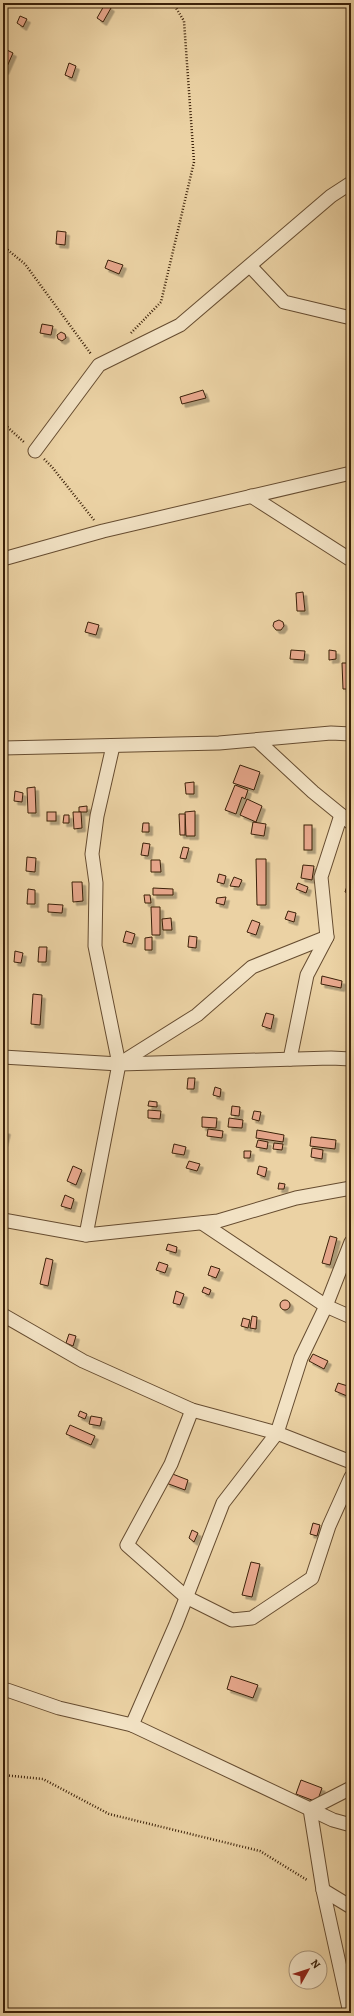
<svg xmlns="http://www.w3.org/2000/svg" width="354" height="2016" viewBox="0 0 354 2016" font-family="Alegreya,serif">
  <defs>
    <filter id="shadow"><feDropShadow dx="3.5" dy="3.5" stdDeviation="0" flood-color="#0004"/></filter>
  </defs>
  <rect width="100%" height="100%" fill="#ebd2a4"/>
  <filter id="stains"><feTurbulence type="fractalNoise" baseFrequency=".005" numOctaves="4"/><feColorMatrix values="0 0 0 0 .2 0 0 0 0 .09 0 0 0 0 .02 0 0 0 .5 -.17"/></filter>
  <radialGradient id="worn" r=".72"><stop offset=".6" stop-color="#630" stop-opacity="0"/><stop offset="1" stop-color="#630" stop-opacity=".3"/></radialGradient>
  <!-- building -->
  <g fill="#e7a78c" stroke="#3a2009" filter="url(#shadow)">
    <path d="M105 4 111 8 103 22 97 18Z"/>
    <path d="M20 16 27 19 23 27 17 23Z"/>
    <path d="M5 49 13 53 5 71 3 70V53Z"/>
    <path d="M69 63 76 66 72 78 65 75Z"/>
    <path d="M57 231 66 232 65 245 56 244Z"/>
    <path d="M108 260 123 265 119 274 105 268Z"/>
    <path d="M42 324 53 326 51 335 40 333Z"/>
    <path d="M61 332 65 334 66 338 62 341 58 339 57 335Z"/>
    <path d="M203 390 206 398 182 404 180 397Z"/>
    <path d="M303 592 305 611H297L296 593Z"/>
    <path d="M279 620 283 622 284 626 281 630H276L273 626 274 622Z"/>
    <path d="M88 622 99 625 96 635 85 632Z"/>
    <path d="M291 650 305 651 304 660 290 659Z"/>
    <path d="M329 650 336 651V659L329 660Z"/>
    <path d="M342 663H351V689H343Z"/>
    <path d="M240 765 260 772 254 790 233 783Z"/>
    <path d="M194 782V794H186L185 783Z"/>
    <path d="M235 785 248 790 245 799 242 797 236 814 225 810Z"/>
    <path d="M35 787 36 813H28L27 788Z"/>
    <path d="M15 791 23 793 22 802 14 801Z"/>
    <path d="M247 799 262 806 256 822 240 815Z"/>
    <path d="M87 806V812H79V807Z"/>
    <path d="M195 811V836H186L185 812Z"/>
    <rect x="47" y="812" width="9" height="9"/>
    <path d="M73 812H81L82 828 74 829Z"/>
    <path d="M179 814H185V835H180Z"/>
    <path d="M64 815H69V823H63Z"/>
    <path d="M253 822 266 824 264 836 251 834Z"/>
    <path d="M143 823H149V832H142Z"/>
    <rect x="304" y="825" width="8" height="25"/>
    <path d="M143 843 150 844 148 856 141 855Z"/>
    <path d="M183 847 189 848 186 859 180 858Z"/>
    <path d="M27 857 36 858 35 872 26 871Z"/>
    <path d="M256 859H266V905H257Z"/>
    <path d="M151 860H160L161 872H151Z"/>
    <path d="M303 865 314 866 312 880 301 878Z"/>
    <path d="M219 874 226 876 224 884 217 882Z"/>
    <path d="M234 877 242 880 239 887 230 886Z"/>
    <path d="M72 882H82L83 901 73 902Z"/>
    <path d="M298 883 308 887 306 893 296 889Z"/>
    <path d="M348 883 351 884V894L345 892Z"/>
    <path d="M153 888 173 889V895H153Z"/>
    <path d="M28 889 35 890V904H27Z"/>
    <path d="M144 895H150L151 903H145Z"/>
    <path d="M226 897 224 905 216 903 217 898Z"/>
    <path d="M48 904 63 905 62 913 48 912Z"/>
    <path d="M151 907H160V935H152Z"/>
    <path d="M288 911 296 913 294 922 285 919Z"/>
    <path d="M171 918 172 930H163L162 919Z"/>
    <path d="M252 920 260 923 256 935 247 932Z"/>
    <path d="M126 931 135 934 132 944 123 942Z"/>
    <path d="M189 936 197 937 196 948 188 947Z"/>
    <path d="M152 937V950H145V938Z"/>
    <path d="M39 947H47L46 962H38Z"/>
    <path d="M15 951 23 953 21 963 14 962Z"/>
    <path d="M322 976 342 981 341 988 321 984Z"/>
    <path d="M33 994 42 995 40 1025 31 1024Z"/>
    <path d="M266 1013 274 1015 271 1029 262 1026Z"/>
    <path d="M188 1078H195L194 1089H187Z"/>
    <path d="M215 1087 221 1089 220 1097 213 1095Z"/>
    <path d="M149 1101 157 1102V1107L148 1106Z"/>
    <path d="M232 1106 240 1107 239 1116 231 1115Z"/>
    <path d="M148 1110 161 1111 160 1119 148 1118Z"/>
    <path d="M254 1111 261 1112 259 1121 252 1119Z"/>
    <path d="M202 1117 217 1118 216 1128 202 1127Z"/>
    <path d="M229 1118 243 1120 242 1128 228 1127Z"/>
    <path d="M208 1129 223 1131 222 1138 207 1136Z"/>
    <path d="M3 1130 7 1131 4 1143 3 1142Z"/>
    <path d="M257 1130 284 1135 283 1142 256 1138Z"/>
    <path d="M311 1137 336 1140 335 1149 310 1146Z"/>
    <path d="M258 1140 268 1142 267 1149 256 1147Z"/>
    <path d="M274 1143 283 1144 282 1150 273 1149Z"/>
    <path d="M174 1144 186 1147 184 1155 172 1153Z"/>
    <rect x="347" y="1144" width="4" height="8"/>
    <path d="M312 1148 323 1150 322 1159 311 1157Z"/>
    <path d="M244 1151H251L250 1158H244Z"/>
    <path d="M189 1161 200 1164 197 1171 186 1168Z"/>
    <path d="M73 1166 82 1170 76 1185 67 1181Z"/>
    <path d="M259 1166 267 1168 265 1177 257 1174Z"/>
    <path d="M279 1183 285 1184 284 1189H278Z"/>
    <path d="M65 1195 74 1199 71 1209 61 1206Z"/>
    <path d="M330 1236 337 1238 330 1265 322 1263Z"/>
    <path d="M168 1244 177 1247 176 1253 166 1250Z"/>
    <path d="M46 1258 53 1260 48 1286 40 1284Z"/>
    <path d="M159 1262 168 1265 165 1273 156 1270Z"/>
    <path d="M211 1266 220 1269 216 1278 208 1275Z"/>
    <path d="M204 1287 211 1290 209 1295 202 1292Z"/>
    <path d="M176 1291 184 1294 180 1305 173 1303Z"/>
    <circle cx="285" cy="1305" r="5"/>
    <path d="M252 1316 257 1317 256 1329 250 1328Z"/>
    <path d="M243 1318 250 1320 248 1328 241 1326Z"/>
    <path d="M69 1334 76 1336 73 1346 66 1343Z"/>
    <path d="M313 1354 328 1361 324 1369 309 1361Z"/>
    <path d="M338 1383 351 1387 347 1396 335 1391Z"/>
    <path d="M80 1411 87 1414 85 1419 78 1416Z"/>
    <path d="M91 1416 102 1418 100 1426 89 1424Z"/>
    <path d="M70 1425 95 1436 91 1445 66 1434Z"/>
    <path d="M170 1473 188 1480 185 1490 166 1483Z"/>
    <path d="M313 1523 320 1525 317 1536 310 1534Z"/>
    <path d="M192 1530 198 1533 194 1542 189 1538Z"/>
    <path d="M251 1562 260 1564 252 1597 242 1595Z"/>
    <path d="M231 1676 258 1685 253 1698 227 1689Z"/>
    <path d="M301 1780 322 1788 317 1802 296 1794Z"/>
  </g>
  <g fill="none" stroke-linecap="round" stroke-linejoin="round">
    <!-- minor casing -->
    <g stroke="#664c30" stroke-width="15">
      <g id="minor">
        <path d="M250 266 284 302 351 318"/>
        <path d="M35 451 99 365 180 325 331 196 351 183"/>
        <path d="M251 496 351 560"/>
        <path d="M3 559 103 531 351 473"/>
        <path d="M257 740 313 792 351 823"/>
        <path d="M3 748 219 743 331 733 351 734"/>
        <path d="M3 1057 119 1064 331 1058 351 1059"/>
        <path d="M290 1059 307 975 327 937 321 877 341 815"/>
        <path d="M119 1064 197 1015 252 967 327 937"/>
        <path d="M3 1220 86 1235 218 1221 296 1198 351 1188"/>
        <path d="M202 1223 326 1306 351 1317"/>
        <path d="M86 1235 119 1064 95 946 96 883 92 854 97 816 113 746"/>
        <path d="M3 1315 83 1361 192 1410 277 1433 351 1462"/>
        <path d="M192 1410 171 1464 127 1545 186 1597 232 1620 252 1618 312 1578 329 1526 351 1477"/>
        <path d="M7 1690 59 1708 132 1725 333 1820 351 1825"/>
        <path d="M132 1725 176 1624 223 1503 277 1433 301 1358 326 1306 351 1242"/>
        <path d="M323 1890 351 1907"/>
        <path d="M350 2013 323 1890 310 1809 351 1788"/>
      </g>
    </g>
    <!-- path -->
    <g stroke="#3a2009" stroke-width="2.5" stroke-dasharray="1 2" stroke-linecap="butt">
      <path d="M3 246 25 264 91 354"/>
      <path d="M131 333 161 302 194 162 184 21 173 3"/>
      <path d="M3 423 25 443"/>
      <path d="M44 459 52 467 94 520"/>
      <path d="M3 1775 43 1779 109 1814 260 1851 307 1880"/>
    </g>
    <!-- minor -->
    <use href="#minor" stroke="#f2e2c4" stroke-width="13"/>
  </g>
  <!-- margin -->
  <rect width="354" height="2016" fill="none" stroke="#ebd2a4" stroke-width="16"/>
  <rect x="4" y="4" width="346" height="2008" fill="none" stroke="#3a2009" stroke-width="2"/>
  <rect x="8" y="8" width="338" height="2000" fill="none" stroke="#3a2009"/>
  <!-- north arrow -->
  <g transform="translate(308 1970) rotate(51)"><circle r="19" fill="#f2e2c4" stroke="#a89479"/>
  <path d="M0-3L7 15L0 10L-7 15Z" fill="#8f2418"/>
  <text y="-6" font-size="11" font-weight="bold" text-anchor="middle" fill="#3a2009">N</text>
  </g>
  <rect width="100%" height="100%" filter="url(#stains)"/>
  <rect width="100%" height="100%" fill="url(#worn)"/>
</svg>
